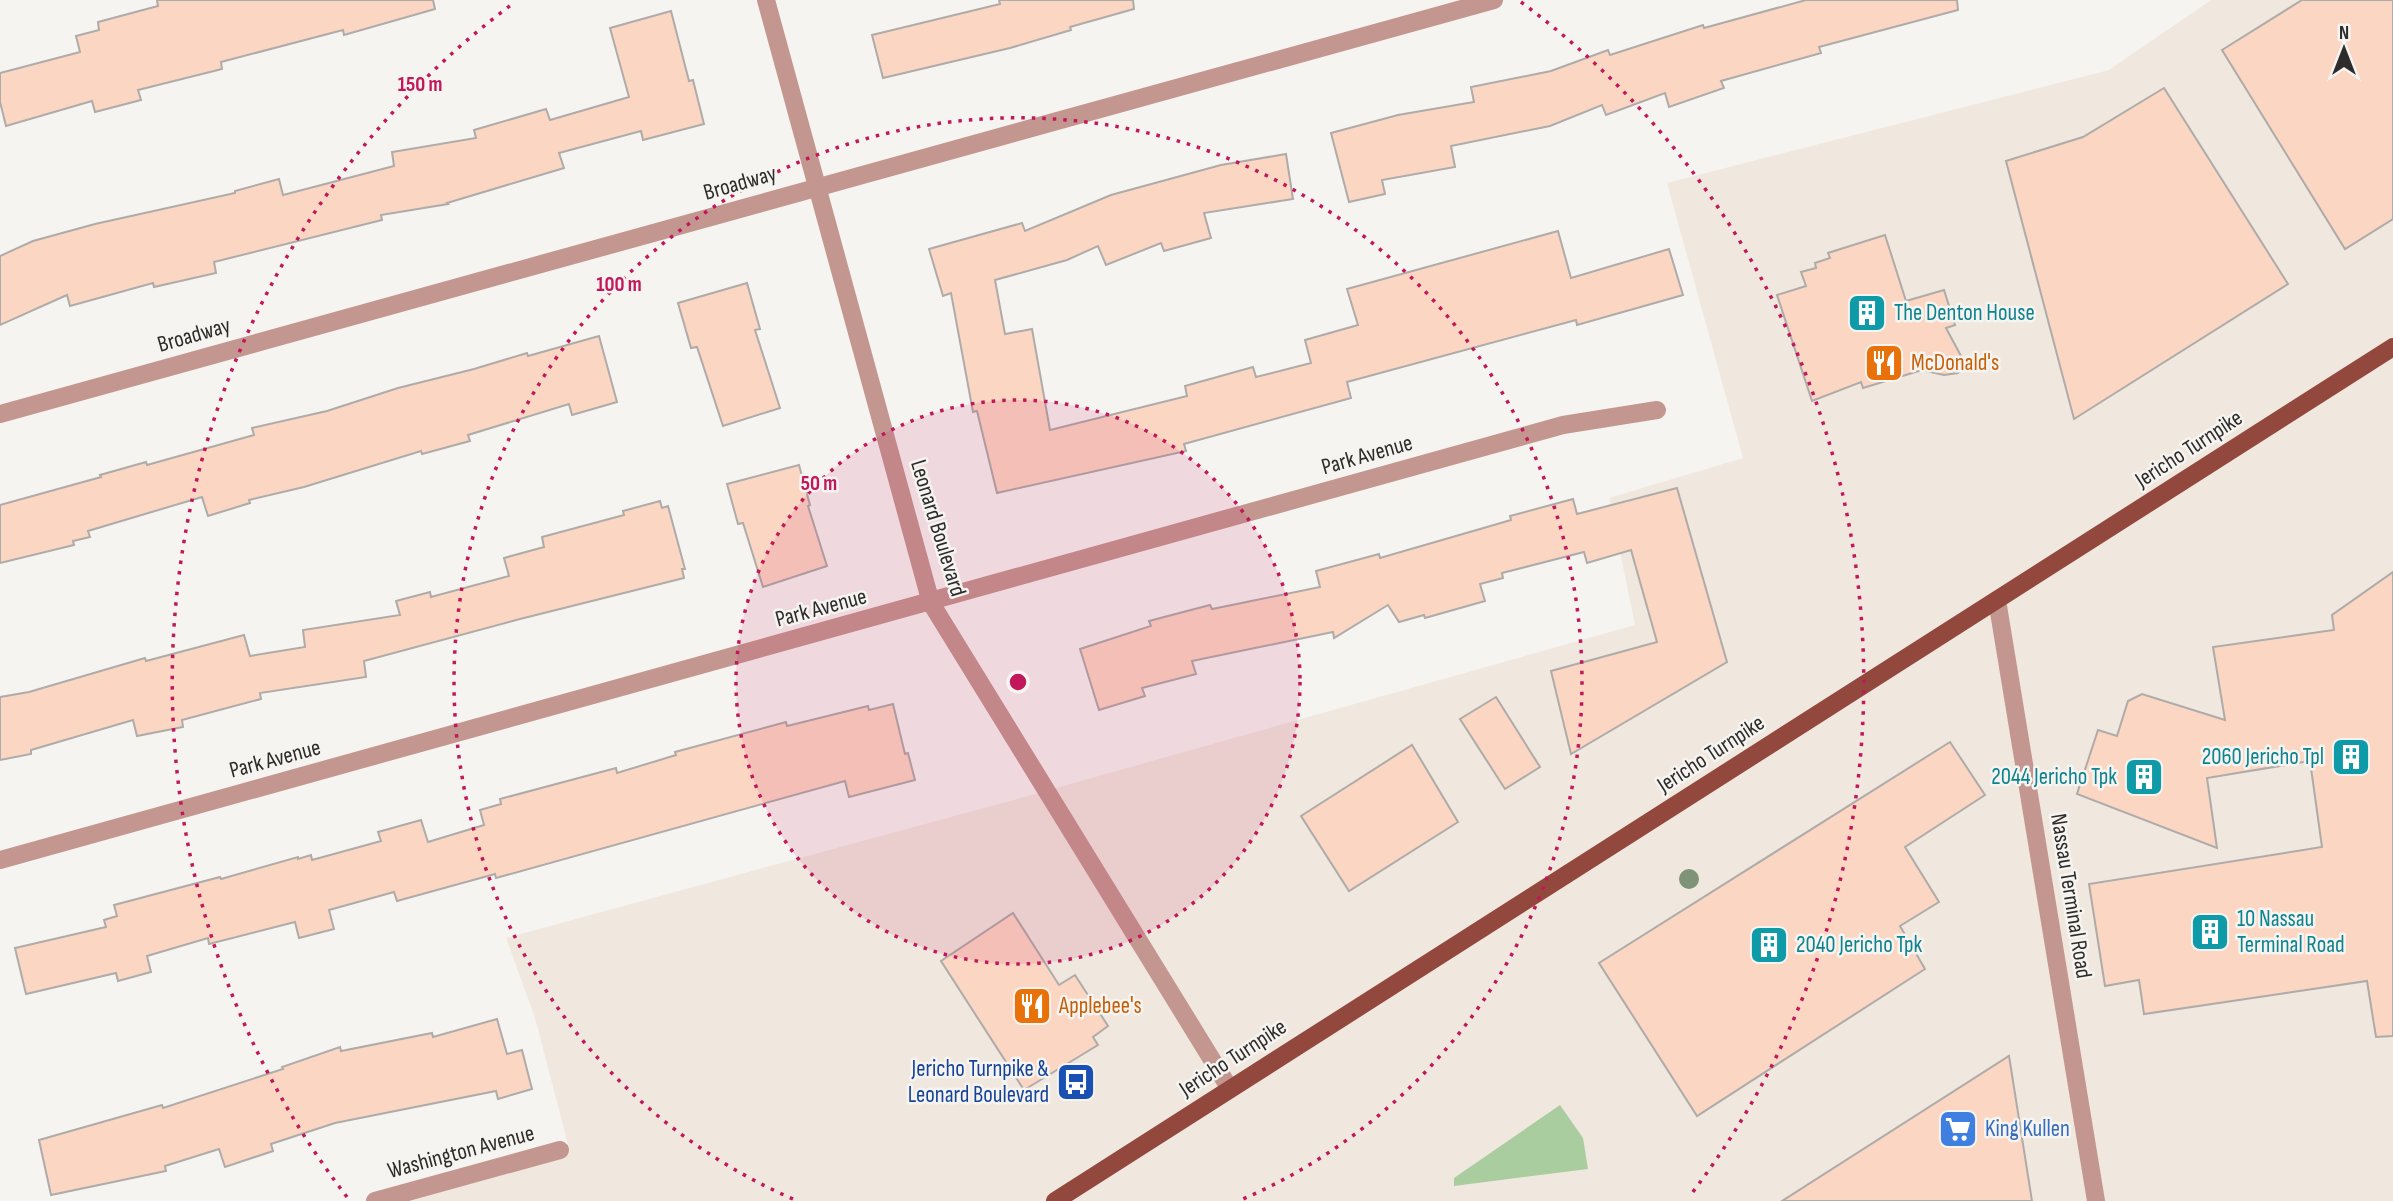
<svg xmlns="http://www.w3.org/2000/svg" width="2393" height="1201" viewBox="0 0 2393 1201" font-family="'Sofia Sans Condensed',sans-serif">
  <rect width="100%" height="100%" fill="#f6f4f1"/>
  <!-- built -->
  <path fill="#f0e7de" d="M2211 0H2393V1201H407L570 1152 535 1018 506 938 1017 799 1635 625 1609 498 1743 458 1667 183 2109 70Z"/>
  <!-- green -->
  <path fill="#a9cd9e" d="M1560 1105 1583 1138 1588 1169 1454 1186V1178Z"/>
  <!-- building -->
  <g fill="#fad6c3" stroke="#aeaba9" stroke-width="2">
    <path d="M157 0H433L435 9 344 35 343 30 221 62 222 69 138 90 141 100 95 112 92 101 6 126 0 102V73L80 52 76 36 99 30 98 22 158 6Z"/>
    <path d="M999 0H1133L1134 9 1070 27 1071 30 1010 48 883 78 872 35 1000 4Z"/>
    <path d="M1806 0H1957L1958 10 1819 47 1821 53 1721 81 1724 88 1669 107 1665 93 1606 115 1602 105 1550 126 1451 146 1455 167 1382 180 1385 194 1349 202 1331 133 1398 115 1474 102 1471 87 1551 71 1608 50 1610 55 1703 25 1704 28Z"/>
    <path d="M2302 0H2393V219L2345 249 2222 50Z"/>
    <path d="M671 11 689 81 693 80 704 124 643 140 641 131 559 153 564 168 447 203 448 204 381 215 382 220 214 262 216 273 154 287 153 283 70 306 67 295 0 325V256L33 241 95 224 235 193V191L279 179 283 195 394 166 392 152 476 138 474 130 546 109 550 120 629 97 610 28Z"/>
    <path d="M2164 88 2288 284 2074 419 2006 161 2083 137Z"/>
    <path d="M1286 154 1293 199 1204 213 1211 238 1164 251 1161 243 1106 265 1098 246 1067 260 995 280 1005 334 1032 329 1050 430 1187 396 1185 386 1253 367 1256 377 1311 363 1305 340 1358 325 1347 289 1558 231 1571 278 1669 249 1683 295 1577 325 1576 320 1347 382 1351 398 1184 444 1186 451 997 493 977 411 973 412 951 293 943 296 929 249 1022 223 1025 231 1111 195 1221 165Z"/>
    <path d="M1885 235 1906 301 1944 290 1955 325 1946 328 1961 356 1958 373 1944 375 1922 370 1863 388 1861 382 1812 401 1777 295 1806 286 1801 272 1816 268 1815 263 1830 258 1828 253Z"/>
    <path d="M747 283 760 329 755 330 780 408 723 426 697 347 691 348 678 303Z"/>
    <path d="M599 336 617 402 572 415 569 404 468 435 470 441 422 454 421 451 304 487 249 500 250 503 208 516 202 497 88 531 90 537 73 541 74 545 0 563V505L101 477 100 475 146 462 147 465 254 435 252 428 327 411 398 388 474 369 527 353 528 356Z"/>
    <path d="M799 465 810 505 808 506 827 566 763 587 743 523 738 524 727 484Z"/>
    <path d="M1677 488 1727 662 1571 754 1551 671 1657 642 1631 550 1587 563 1584 552 1502 573 1503 578 1480 584 1485 601 1425 618 1424 615 1399 622 1388 605 1334 638 1333 632 1192 661 1196 674 1142 688 1145 696 1099 710 1080 649 1151 626 1149 621 1210 605 1212 609 1320 587 1316 571 1379 554 1380 558 1511 520 1510 516 1573 499 1577 514Z"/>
    <path d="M660 501 662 508 668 506 685 569H682L684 578 520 619 364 661 366 677 260 693 261 699 182 720 183 727 137 736 133 720 31 750V754L0 760V697L29 692 145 658 146 661 244 635 250 656 305 647 303 630 400 615 396 601 430 592 431 597 509 576 504 558 544 547 542 537 624 515 623 511Z"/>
    <path d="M2393 572V1036L2376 1037 2367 981 2144 1014 2139 980 2105 986 2089 884 2322 847 2310 761 2207 778 2217 848 2077 794 2098 730 2117 736 2128 701 2142 694 2225 720 2213 647 2334 630 2332 615Z"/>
    <path d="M1496 697 1540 767 1505 789 1460 719Z"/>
    <path d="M893 704 905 754 908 753 915 780 849 797 845 781 496 878 495 874 397 901 394 892 329 910 334 929 299 938 295 922 209 944 208 938 147 956 151 972 118 981 116 973 26 994 15 948 106 927 104 920 117 916 114 905 220 877 221 879 298 857V859L311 855 312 860 381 841 378 832 421 820 428 842 484 825 480 810 501 804 500 799 616 768 617 773 676 755 675 752 786 722 787 726 868 706 869 710Z"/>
    <path d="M1950 742 1985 795 1905 847 1939 902 1900 926 1925 969 1697 1116 1599 963Z"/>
    <path d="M1412 745 1458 822 1349 891 1301 816Z"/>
    <path d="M1013 913 1059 985 1075 975 1108 1026 1093 1037 1098 1045 1024 1090 941 961Z"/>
    <path d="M497 1019 507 1054 522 1050 532 1089 498 1099 496 1091 335 1123 271 1144 273 1151 225 1167 219 1149 165 1166 166 1171 51 1195 39 1140 162 1105 163 1108 283 1069 282 1067 340 1047 341 1051 432 1033 433 1037Z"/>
    <path d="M2009 1056 2032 1201H1782Z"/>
  </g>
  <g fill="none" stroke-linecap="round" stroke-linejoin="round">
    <!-- minor -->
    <g stroke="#c39790" stroke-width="18">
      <path d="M766 0 931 603 1230 1089"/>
      <path d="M0 414 1494 0"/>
      <path d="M1997 600 2096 1201"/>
      <path d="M0 860 1563 425 1657 410"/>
      <path d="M375 1201 560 1150"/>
    </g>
    <!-- primary -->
    <path stroke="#93483e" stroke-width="18" d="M1055 1201 2393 347"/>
  </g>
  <!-- trees -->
  <circle fill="#7f9476" cx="1689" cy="879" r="10"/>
  <!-- distance rings -->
  <circle cx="1018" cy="682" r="282" fill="#c2185b" fill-opacity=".12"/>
  <g fill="none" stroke="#c2185b" stroke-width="3.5" stroke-dasharray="3.5 7">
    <circle cx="1018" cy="682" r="282"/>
    <path d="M793 1199A564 564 0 1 1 1243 1199"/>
    <path d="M347 1197A846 846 0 0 1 515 2M1521 2A846 846 0 0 1 1689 1197"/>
  </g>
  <!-- icons -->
  <defs>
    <g id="building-square" transform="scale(2.0125)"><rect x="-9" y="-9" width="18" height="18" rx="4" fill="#0f9aa8" stroke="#f6f4f1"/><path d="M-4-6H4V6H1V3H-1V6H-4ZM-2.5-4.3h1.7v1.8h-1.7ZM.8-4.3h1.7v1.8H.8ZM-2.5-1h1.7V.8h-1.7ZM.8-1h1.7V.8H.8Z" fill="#fff"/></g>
    <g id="restaurant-square" transform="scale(2.0125)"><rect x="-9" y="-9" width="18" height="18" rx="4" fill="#e8710a" stroke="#f6f4f1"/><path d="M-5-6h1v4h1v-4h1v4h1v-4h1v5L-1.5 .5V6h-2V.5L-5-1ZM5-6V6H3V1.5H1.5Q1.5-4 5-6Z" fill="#fff"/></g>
    <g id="bus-square" transform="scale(2.0125)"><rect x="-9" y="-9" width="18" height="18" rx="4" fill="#1a4fb4" stroke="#f6f4f1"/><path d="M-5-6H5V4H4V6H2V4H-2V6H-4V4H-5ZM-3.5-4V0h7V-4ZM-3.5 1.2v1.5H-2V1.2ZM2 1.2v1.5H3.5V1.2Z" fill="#fff"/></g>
    <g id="supermarket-square" transform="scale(2.0125)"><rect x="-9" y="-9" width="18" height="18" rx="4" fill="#3f7fe0" stroke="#f6f4f1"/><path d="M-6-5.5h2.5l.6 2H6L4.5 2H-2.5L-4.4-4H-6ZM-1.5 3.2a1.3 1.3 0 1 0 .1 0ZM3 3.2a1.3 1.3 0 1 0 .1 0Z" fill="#fff"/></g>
  </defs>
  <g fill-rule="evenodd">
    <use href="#building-square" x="1867" y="313"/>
    <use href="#restaurant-square" x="1884" y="363"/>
    <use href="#building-square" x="2351" y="757"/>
    <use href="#building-square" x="2144" y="777"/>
    <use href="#building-square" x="2210" y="932"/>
    <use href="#building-square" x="1769" y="945"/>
    <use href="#restaurant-square" x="1032" y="1006"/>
    <use href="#bus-square" x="1076" y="1082"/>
    <use href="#supermarket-square" x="1958" y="1129"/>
  </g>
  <g text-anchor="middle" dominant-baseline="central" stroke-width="5" stroke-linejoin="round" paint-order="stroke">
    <!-- street labels -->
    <g font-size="23" fill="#2d2c2b" stroke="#f6f4f1">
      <text transform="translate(740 183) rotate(-16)">Broadway</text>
      <text transform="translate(194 335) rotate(-16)">Broadway</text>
      <text transform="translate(2189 449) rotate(-33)">Jericho Turnpike</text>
      <text transform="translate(1367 455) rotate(-16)">Park Avenue</text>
      <text transform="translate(938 528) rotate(73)">Leonard Boulevard</text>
      <text transform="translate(821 608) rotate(-15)">Park Avenue</text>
      <text transform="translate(1711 754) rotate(-33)">Jericho Turnpike</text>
      <text transform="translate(275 759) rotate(-15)">Park Avenue</text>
      <text transform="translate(2071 896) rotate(81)">Nassau Terminal Road</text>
      <text transform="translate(1233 1058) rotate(-33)">Jericho Turnpike</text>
      <text transform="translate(461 1152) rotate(-15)">Washington Avenue</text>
    </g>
    <!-- culture labels -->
    <g font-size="23" fill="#0d838f" stroke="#f6f4f1" text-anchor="start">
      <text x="1894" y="313">The Denton House</text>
      <text x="2324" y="757" text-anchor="end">2060 Jericho Tpl</text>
      <text x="2117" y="777" text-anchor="end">2044 Jericho Tpk</text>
      <text x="2237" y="919">10 Nassau<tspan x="2237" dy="26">Terminal Road</tspan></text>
      <text x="1796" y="945">2040 Jericho Tpk</text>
    </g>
    <!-- food labels -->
    <g font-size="23" fill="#c56008" stroke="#f6f4f1" text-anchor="start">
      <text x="1911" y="363">McDonald's</text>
      <text x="1059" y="1006">Applebee's</text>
    </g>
    <!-- transit labels -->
    <g font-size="23" fill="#164399" stroke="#f6f4f1" text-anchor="end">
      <text x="1049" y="1069">Jericho Turnpike &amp;<tspan x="1049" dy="26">Leonard Boulevard</tspan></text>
    </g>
    <!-- shop labels -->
    <g font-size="23" fill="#366cbe" stroke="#f6f4f1" text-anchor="start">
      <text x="1985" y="1129">King Kullen</text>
    </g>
  </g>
  <circle cx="1018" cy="682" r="10" fill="#c2185b" stroke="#f6f4f1" stroke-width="3.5"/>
  <g font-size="21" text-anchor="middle" font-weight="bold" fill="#c2185b" stroke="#f6f4f1" stroke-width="5" stroke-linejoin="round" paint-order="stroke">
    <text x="420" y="91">150 m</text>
    <text x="619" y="291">100 m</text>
    <text x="819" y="490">50 m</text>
  </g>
  <!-- north arrow -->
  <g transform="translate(2344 49)" stroke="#f6f4f1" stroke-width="5" paint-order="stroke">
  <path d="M0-5L12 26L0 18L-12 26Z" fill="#2d2c2b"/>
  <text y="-10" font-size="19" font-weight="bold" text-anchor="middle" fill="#2d2c2b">N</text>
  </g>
</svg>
